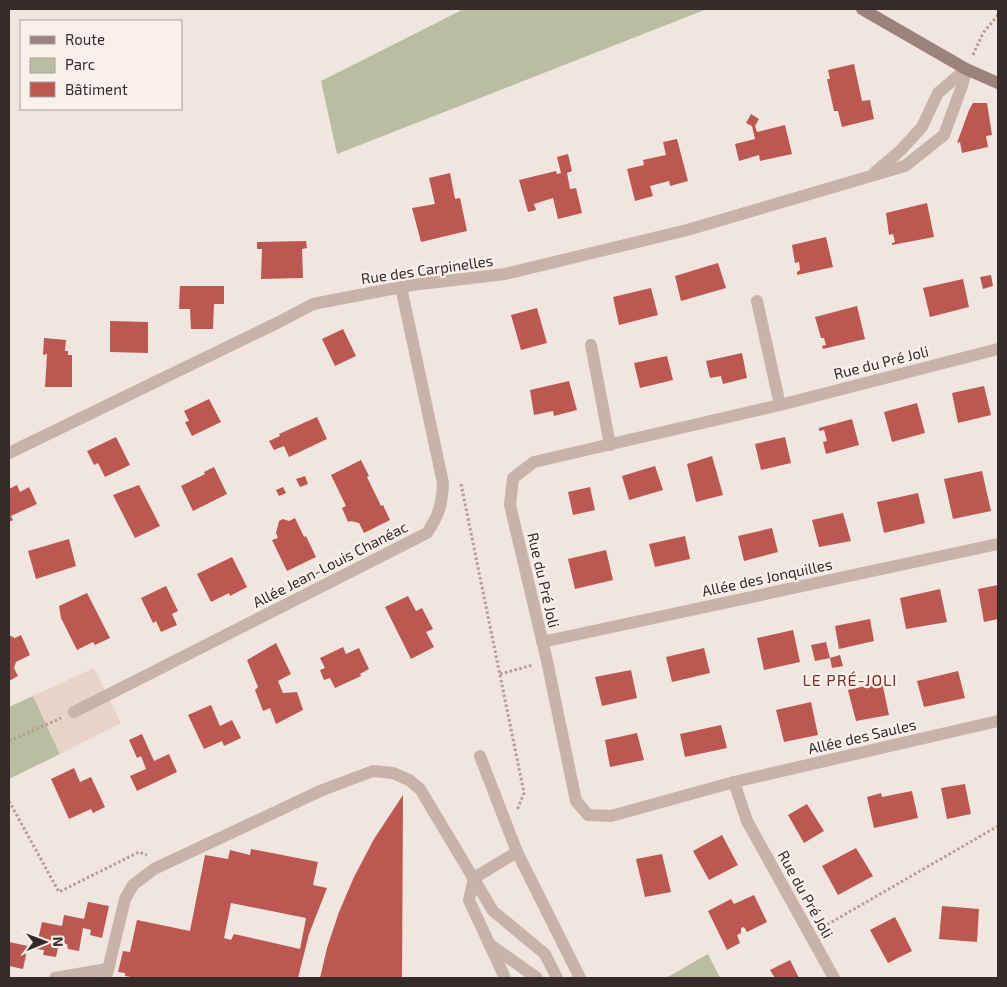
<svg xmlns="http://www.w3.org/2000/svg" width="1007" height="987" viewBox="0 0 1007 987" font-family="'Exo 2',sans-serif">
  <rect width="100%" height="100%" fill="#f0e5df"/>
  <!-- green -->
  <g fill="#babea0">
    <path d="M464 9H707L337 154 321 81Z"/>
    <path d="M33 696 60 754 9 779V707Z"/>
    <path d="M708 954 720 978H666Z"/>
  </g>
  <!-- plaza -->
  <path fill="#e7d3c7" d="M94 668 121 723 60 754 33 696Z"/>
  <!-- building -->
  <g fill="#bb5852" fill-rule="evenodd">
    <path d="M854 64 862 101 870 100 874 119 842 127 838 111H834L827 79H830L828 70Z"/>
    <path d="M973 103H987L992 135 986 136 988 147 962 153 960 142 957 143 969 110Z"/>
    <path d="M751 114 759 119 755 126 757 132 785 125 792 154 760 161 759 155 739 161 735 144 755 139 752 126 746 123Z"/>
    <path d="M677 139 688 181 670 186 669 181 650 186 653 196 635 201 627 169 644 165 643 160 666 155 663 142Z"/>
    <path d="M568 154 572 171 567 173 570 189 576 188 582 213 558 219 553 198 534 204 536 210 528 212 519 180 556 171 557 174 561 173 557 157Z"/>
    <path d="M450 173 455 199 460 198 467 231 421 242 412 208 435 204 429 178Z"/>
    <path d="M927 203 934 237 892 245V243L895 242 893 234 889 235 886 213Z"/>
    <path d="M826 237 833 267 797 275V272L800 270 799 262 795 263 792 245Z"/>
    <path d="M306 241 307 248 302 249 303 278 261 279 262 249H257V242Z"/>
    <path d="M718 263 726 288 681 301 675 276Z"/>
    <path d="M991 275 993 286 983 289 980 277Z"/>
    <path d="M963 279 969 307 930 317 923 288Z"/>
    <path d="M180 286H224V304H214L213 329H191L190 309H179Z"/>
    <path d="M651 288 658 315 619 325 613 297Z"/>
    <path d="M857 306 865 339 823 349 822 346 826 345 824 338H821L815 317Z"/>
    <path d="M537 308 547 343 521 350 511 315Z"/>
    <path d="M110 321 148 322V353L110 352Z"/>
    <path d="M343 329 356 356 335 366 322 339Z"/>
    <path d="M44 338 66 340 65 351H68V355H72V387H45L47 354 43 355Z"/>
    <path d="M742 353 747 378 723 384 721 376 710 378 706 361Z"/>
    <path d="M667 356 673 380 640 388 634 363Z"/>
    <path d="M569 381 577 410 554 416 553 411 534 415 530 390Z"/>
    <path d="M984 386 991 415 958 423 952 393Z"/>
    <path d="M209 399 221 422 192 436 185 422 189 421 184 411Z"/>
    <path d="M917 403 925 433 892 442 884 412Z"/>
    <path d="M317 417 327 439 289 457 284 446 274 450 269 441 280 436 279 434Z"/>
    <path d="M852 419 859 445 826 454 823 442 827 441 824 430 819 431V428Z"/>
    <path d="M116 437 130 465 105 477 98 463 94 465 87 451Z"/>
    <path d="M785 437 791 463 761 470 755 444Z"/>
    <path d="M712 456 723 495 696 502 687 464Z"/>
    <path d="M361 460 369 476 367 477 381 506 383 505 390 520 364 533 359 523 351 521 348 522 342 508 346 506 331 475Z"/>
    <path d="M655 466 663 490 629 500 622 476Z"/>
    <path d="M214 467 227 494 193 511 181 486 205 474 204 472Z"/>
    <path d="M982 471 991 511 953 519 944 479Z"/>
    <path d="M305 476 308 484 300 487 296 479Z"/>
    <path d="M17 485 20 492 29 487 37 504 11 516 13 520 9 522V489Z"/>
    <path d="M139 485 160 526 135 538 113 495Z"/>
    <path d="M283 487 286 493 279 496 276 490Z"/>
    <path d="M590 487 595 510 573 515 568 492Z"/>
    <path d="M918 493 925 523 884 533 877 502Z"/>
    <path d="M843 513 851 541 819 547 812 520Z"/>
    <path d="M295 518 304 537 306 536 316 557 287 571 272 540 278 538 276 533 279 521 283 519 289 521Z"/>
    <path d="M772 528 778 552 744 561 738 536Z"/>
    <path d="M685 536 690 559 655 567 649 544Z"/>
    <path d="M69 539 76 566 36 579 28 551Z"/>
    <path d="M606 550 613 580 575 589 568 559Z"/>
    <path d="M232 557 247 587 230 596 229 593 211 602 197 574Z"/>
    <path d="M998 585V619L984 622 978 589Z"/>
    <path d="M166 586 178 611 172 614 177 625 161 632 156 621 153 623 141 598Z"/>
    <path d="M940 589 947 622 906 629 900 598Z"/>
    <path d="M87 593 110 638 95 645 93 642 77 650 61 618 59 606Z"/>
    <path d="M408 596 416 611 422 608 433 629 426 632 434 647 411 659 385 607Z"/>
    <path d="M870 619 874 641 839 649 835 626Z"/>
    <path d="M793 630 800 662 764 670 757 638Z"/>
    <path d="M9 635 15 638 21 635 30 655 16 662 14 668 18 676 9 681Z"/>
    <path d="M826 642 830 658 840 655 843 666 832 668 830 658 815 661 811 645Z"/>
    <path d="M276 643 291 674 278 681 283 693 297 692 303 710 276 724 270 708 263 711 255 690 258 687 247 660Z"/>
    <path d="M343 647 346 654 359 648 369 669 360 674 361 676 335 688 330 678 324 680 320 670 325 668 320 658Z"/>
    <path d="M704 648 710 673 672 682 666 657Z"/>
    <path d="M631 670 637 698 602 706 595 677Z"/>
    <path d="M958 671 965 698 924 707 917 681Z"/>
    <path d="M882 682 889 715 856 721 848 690Z"/>
    <path d="M811 702 818 735 784 742 776 710Z"/>
    <path d="M211 705 220 726 232 720 241 738 224 746 222 741 204 749 188 715Z"/>
    <path d="M721 725 727 748 685 757 680 734Z"/>
    <path d="M637 733 644 760 610 767 605 740Z"/>
    <path d="M142 734 154 761 169 754 177 772 137 791 130 776 146 769 141 756 137 758 129 740Z"/>
    <path d="M74 768 80 782 91 777 105 807 93 813 91 809 69 819 51 779Z"/>
    <path d="M965 784 971 814 947 819 941 788Z"/>
    <path d="M912 791 918 818 874 828 867 797 881 793 882 797Z"/>
    <path d="M403 795 402 978H320L327 948 339 912 354 877 374 839Z"/>
    <path d="M807 804 824 831 804 843 788 815Z"/>
    <path d="M722 835 738 865 709 880 693 851Z"/>
    <path d="M856 848 873 876 838 895 822 866Z"/>
    <path d="M251 849 318 862 313 885 327 888 309 934 298 978H137L125 976V973L118 972 123 951 130 952 137 920 190 931 205 855 228 859 230 850 250 855ZM231 903 306 918 300 949 234 934 231 940 224 938Z"/>
    <path d="M662 854 671 892 645 897 636 859Z"/>
    <path d="M754 895 767 922 747 932 744 927 741 928V933L737 935 740 943 727 950 708 911 731 899 734 904Z"/>
    <path d="M88 902 109 906 102 938 90 935 91 930 83 928 79 951 68 949 67 944 59 943 56 957 43 955 44 950 36 949 42 922 62 926 64 915 84 919Z"/>
    <path d="M942 906 979 909 977 942 939 939Z"/>
    <path d="M895 917 912 951 888 963 870 930Z"/>
    <path d="M9 942 28 946 23 969 9 966Z"/>
    <path d="M790 960 799 978H775L770 970Z"/>
  </g>
  <g fill="none" stroke-linecap="round" stroke-linejoin="round">
    <!-- path -->
    <g stroke="#b39d96" stroke-width="3" stroke-dasharray="2.5 2.5" stroke-linecap="butt">
      <path d="M973 55 983 33 998 15"/>
      <path d="M461 484 524 793 517 810"/>
      <path d="M500 674 533 665"/>
      <path d="M9 741 61 718"/>
      <path d="M9 801 59 892 139 852 147 855"/>
      <path d="M823 927 998 826"/>
    </g>
    <!-- lane -->
    <g stroke="#c8b3ab" stroke-width="12">
      <path d="M480 756 517 852"/>
      <path d="M474 878 517 852 580 978"/>
      <path d="M474 878 469 900 505 978"/>
      <path d="M489 944 537 978"/>
      <path d="M55 978 107 969"/>
      <path d="M106 978 125 899 133 885 154 869 320 791 373 771 393 773 409 780 420 789 493 911 545 954 557 978"/>
    </g>
    <!-- street -->
    <g stroke="#c8b3ab" stroke-width="12">
      <path d="M875 172 900 151 922 127 938 93 966 69"/>
      <path d="M757 301 780 405"/>
      <path d="M591 345 610 445"/>
      <path d="M9 453 279 322 313 304 412 285 505 274 687 230 905 166 944 135 962 86 966 69"/>
      <path d="M542 642 998 544"/>
      <path d="M74 712 427 533C439 515 442 505 443 483L401 287"/>
      <path d="M734 782 998 721"/>
      <path d="M834 978 747 821 734 782 611 816 588 815 576 801 547 661 510 505 513 478 534 462 780 405 998 349"/>
    </g>
    <!-- secondary -->
    <path stroke="#9b827d" stroke-width="12" d="M862 9 966 69 998 83"/>
  </g>
  <g text-anchor="middle" dominant-baseline="central" stroke-width="4.5" stroke-linejoin="round" paint-order="stroke">
    <!-- street labels -->
    <g font-size="15" fill="#362b2a" stroke="#f8f0eb">
      <text transform="translate(427 269) rotate(-8)">Rue des Carpinelles</text>
      <text transform="translate(881 362) rotate(-14)">Rue du Pré Joli</text>
      <text transform="translate(330 564) rotate(-27)">Allée Jean-Louis Chanéac</text>
      <text transform="translate(767 577) rotate(-12)">Allée des Jonquilles</text>
      <text transform="translate(544 580) rotate(77)">Rue du Pré Joli</text>
      <text transform="translate(862 736) rotate(-13)">Allée des Saules</text>
      <text transform="translate(806 894) rotate(61)">Rue du Pré Joli</text>
    </g>
    <!-- neighbourhood labels -->
    <g font-size="16" letter-spacing="1" fill="#7e2f2a" stroke="#f8f0eb">
      <text x="850" y="679">LE PRÉ-JOLI</text>
    </g>
  </g>
  <!-- border -->
  <rect width="1007" height="987" fill="none" stroke="#362b2a" stroke-width="20"/>
  <!-- legend -->
  <rect x="20" y="20" width="162" height="90" fill="#f8f0eb" stroke="#aaa19e"/>
  <rect x="30" y="36" width="25" height="8" fill="#9b827d" stroke="#aaa19e"/>
  <text x="65" y="45" font-size="15" fill="#362b2a">Route</text>
  <rect x="30" y="58" width="25" height="15" fill="#babea0" stroke="#aaa19e"/>
  <text x="65" y="70" font-size="15" fill="#362b2a">Parc</text>
  <rect x="30" y="82" width="25" height="15" fill="#bb5852" stroke="#aaa19e"/>
  <text x="65" y="95" font-size="15" fill="#362b2a">Bâtiment</text>
  <!-- north arrow -->
  <g transform="translate(45 942) rotate(89)" stroke="#f8f0eb" stroke-width="4" paint-order="stroke">
  <path d="M0-4L9 19L0 12L-9 19Z" fill="#362b2a"/>
  <text y="-8" font-size="14" font-weight="bold" text-anchor="middle" fill="#362b2a">N</text>
  </g>
</svg>
